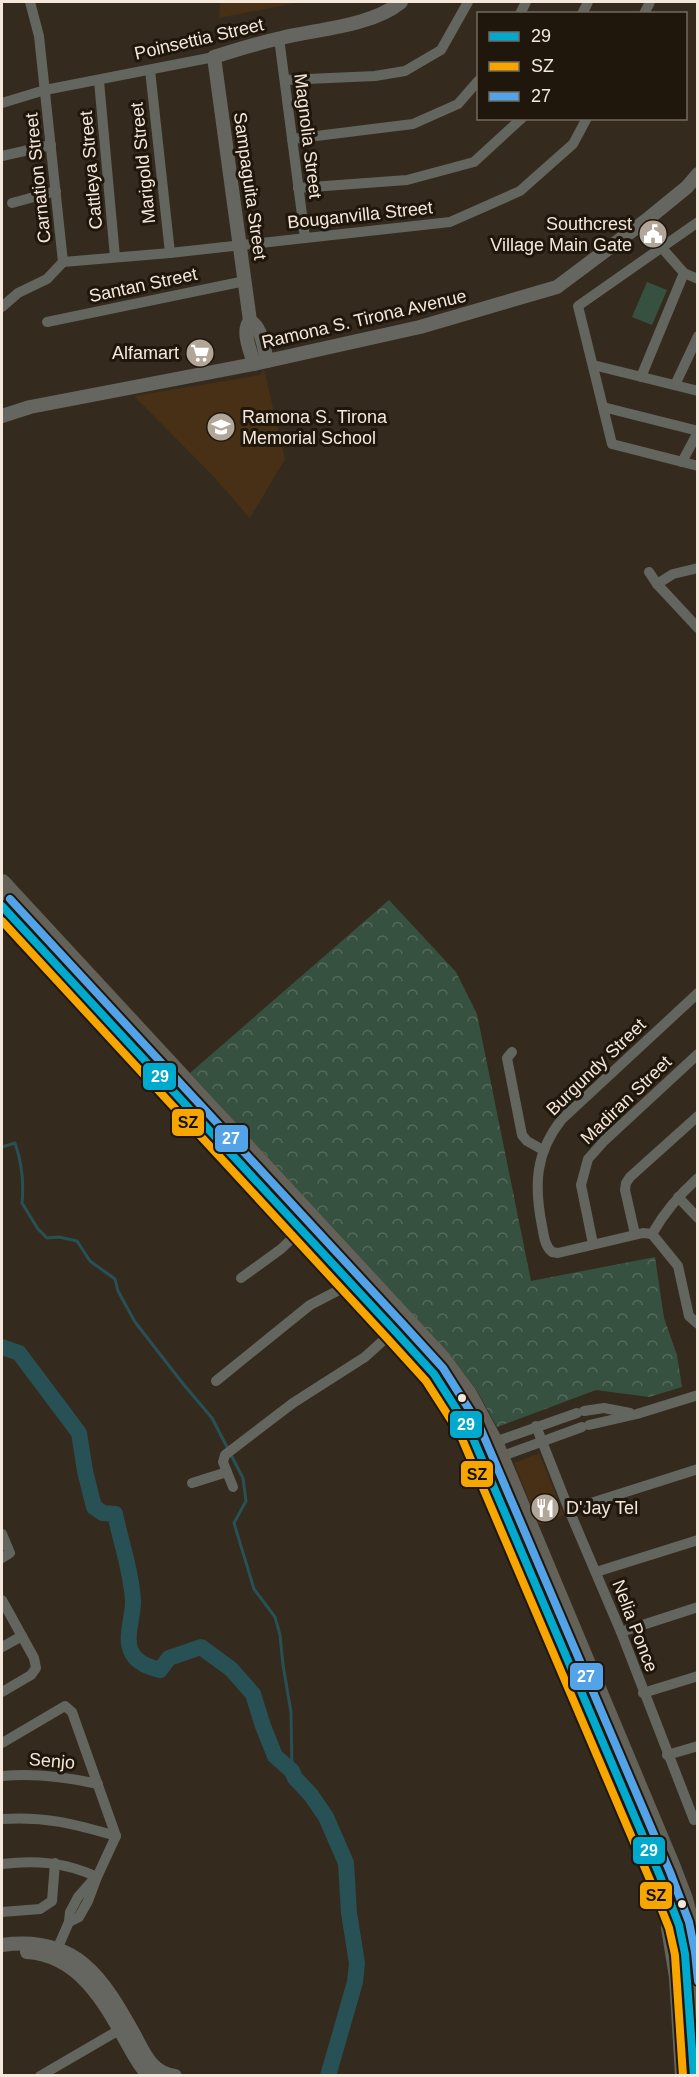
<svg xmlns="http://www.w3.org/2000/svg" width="699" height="2077" viewBox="0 0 699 2077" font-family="Arial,sans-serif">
  <defs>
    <pattern id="forest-crowns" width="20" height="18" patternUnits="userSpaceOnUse" patternTransform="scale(1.5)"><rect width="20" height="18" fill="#375140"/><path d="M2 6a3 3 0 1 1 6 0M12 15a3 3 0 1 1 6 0" fill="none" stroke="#556a5b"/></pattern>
  </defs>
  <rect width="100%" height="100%" fill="#352a1e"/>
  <!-- built -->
  <g fill="#473015">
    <path d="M220 2H301L219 18Z"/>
    <path d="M264 369 285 459 250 518 213 476 134 396 260 375Z"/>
    <path d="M539 1453 564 1515 539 1525 514 1463Z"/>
  </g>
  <!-- forest -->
  <path fill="url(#forest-crowns)" d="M389 900 456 972 477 1014 531 1281 655 1257 664 1318 677 1355 682 1387 649 1397 596 1390 497 1427 476 1389 453 1359 190 1073Z"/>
  <!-- pitch -->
  <path fill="#375140" d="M647 282 667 290 652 325 632 317Z"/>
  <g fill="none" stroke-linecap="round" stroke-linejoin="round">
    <!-- stream -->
    <g stroke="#275154" stroke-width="3">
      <path d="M2 1147 15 1143C22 1163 24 1183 22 1203L38 1229 47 1238 59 1237 77 1241 90 1261 115 1279 118 1291 135 1322 184 1385 212 1418 228 1449"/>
      <path d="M231 1455 243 1478 246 1501 234 1523 254 1589 275 1617 280 1635 283 1665 291 1712 292 1771"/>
    </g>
    <!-- river -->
    <path stroke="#275154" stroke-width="16" d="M2 1347 19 1353 79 1433 85 1471 94 1507 103 1513 115 1514C121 1542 132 1574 133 1602 133 1618 124 1639 132 1653 138 1664 150 1667 160 1670L169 1658 201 1647 231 1669 253 1694 263 1726 275 1756 292 1771 295 1778 311 1795 326 1817 346 1863 349 1913 357 1963 355 1982 328 2076"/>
    <!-- street -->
    <g stroke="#63655f" stroke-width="10">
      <path d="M30 2 39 36 63 262"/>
      <path d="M520 14 526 2"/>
      <path d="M582 14 588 2"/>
      <path d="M644 14 650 2"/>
      <path d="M279 38 305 238"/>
      <path d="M150 70 170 253"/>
      <path d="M285 80 375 76 405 71 441 50 468 2"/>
      <path d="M99 81 115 257"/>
      <path d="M2 103 45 90 214 57"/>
      <path d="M292 139 413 124 458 104 478 81"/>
      <path d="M2 156 51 145"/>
      <path d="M298 188 407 180 474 162 522 118"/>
      <path d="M12 203 56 191"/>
      <path d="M649 218 659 234 662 248"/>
      <path d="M698 222 578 306 612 444 698 466"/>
      <path d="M638 226 650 240 662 248 684 273 698 279"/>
      <path d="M63 262 170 253 450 222 520 191 573 144 587 118"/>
      <path d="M2 307 18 293 47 279 63 262"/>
      <path d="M47 322 245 281"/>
      <path d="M593 365 698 391"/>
      <path d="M641 377 684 273"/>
      <path d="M675 385 698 336"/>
      <path d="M603 407 698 431"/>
      <path d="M682 462 698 432"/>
      <path d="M649 572 657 584 698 628"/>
      <path d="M657 584 673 574 698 568"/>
      <path d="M512 1052 507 1058 522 1135 527 1141 543 1150"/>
      <path d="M678 1197 698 1218"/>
      <path d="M635 1234 625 1190 626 1183 630 1177 698 1116"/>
      <path d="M652 1234 643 1233 558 1253 552 1252C544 1245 544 1235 542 1226 534 1185 535 1153 562 1119L698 993"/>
      <path d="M652 1234 678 1266 689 1316 698 1324"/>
      <path d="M652 1234C664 1213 679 1195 698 1178"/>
      <path d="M593 1244 581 1185 588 1159 604 1141 698 1054"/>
      <path d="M241 1278 281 1249 304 1227"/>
      <path d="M216 1381 310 1305 341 1289 351 1278"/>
      <path d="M584 1411 604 1408 630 1413"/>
      <path d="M589 1425 637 1414 698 1395"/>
      <path d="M536 1426 569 1510 621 1632 694 1820 698 1819"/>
      <path d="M489 1444 577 1413"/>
      <path d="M497 1458 582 1427"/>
      <path d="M192 1483 227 1472"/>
      <path d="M233 1487 223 1462 225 1455 293 1403 365 1357 397 1328"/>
      <path d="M569 1510 698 1469"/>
      <path d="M2 1534 10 1553 2 1558"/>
      <path d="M596 1572 698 1540"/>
      <path d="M2 1600 34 1658 36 1668 31 1675 2 1692"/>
      <path d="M621 1632 698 1607"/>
      <path d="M2 1647 22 1636"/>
      <path d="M643 1693 698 1676"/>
      <path d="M2 1743 65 1706 72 1712 116 1836 97 1877 88 1901 79 1917 69 1922"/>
      <path d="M667 1755 698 1746"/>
      <path d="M2 1776C35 1773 66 1777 98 1784"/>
      <path d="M2 1819C45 1816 75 1824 116 1836"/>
      <path d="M2 1864C35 1860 65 1862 97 1877"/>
      <path d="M2 1912 40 1909 52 1901 55 1863"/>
      <path d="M54 1956 69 1922 70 1912 78 1897 92 1881"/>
      <path d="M40 2076 126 2026"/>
    </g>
    <!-- secondary -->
    <g stroke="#65665f" stroke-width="14">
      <path d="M250 321C262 327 264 349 267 361"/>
      <path d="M254 364C251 352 241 331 250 321L214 57C236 50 258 43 281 38 318 29 372 26 401 2"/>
      <path d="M2 416 30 407 254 364 420 327 557 287 649 218 687 187 698 174"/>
      <path d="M2 1945C77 1935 102 1977 135 2036 145 2055 152 2073 175 2076"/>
      <path d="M27 1952C78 1955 104 2001 126 2041 133 2053 139 2066 149 2076"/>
    </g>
    <!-- primary -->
    <path stroke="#64645b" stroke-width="16" d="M673 1908 669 1928 677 1977 683 2076"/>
    <!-- highway -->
    <g stroke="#636158" stroke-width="18">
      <path d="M2 883 441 1358 468 1394 494 1442 671 1865 684 1899 695 1940"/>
      <path d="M2 906 394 1330 434 1374 449 1395 469 1429 660 1876 679 1925 685 1954 694 2076"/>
    </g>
    <!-- bus-1 casing -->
    <g stroke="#1f160c" stroke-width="12">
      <path id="bus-1" d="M2 906 394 1330 434 1374 469 1429 660 1876 679 1925 685 1954 694 2076"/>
    </g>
    <!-- bus-2 casing -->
    <g stroke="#1f160c" stroke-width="12">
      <path id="bus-2" d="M2 921 386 1337 426 1381 460 1434 650 1880 669 1928 675 1955 683 2076"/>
    </g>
    <!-- bus-3 casing -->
    <g stroke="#1f160c" stroke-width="12">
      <path id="bus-3" d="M10 899 402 1323 443 1368 479 1425 670 1872 689 1922 695 1952 698 1981"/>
    </g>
    <!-- bus-1 -->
    <use href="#bus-1" stroke="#00a9ce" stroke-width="8"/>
    <!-- bus-2 -->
    <use href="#bus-2" stroke="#f7a600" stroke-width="8"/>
    <!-- bus-3 -->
    <use href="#bus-3" stroke="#53a3e8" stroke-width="8"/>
  </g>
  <!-- icons -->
  <defs>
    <g id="civic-disc" transform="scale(1.5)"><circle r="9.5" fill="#b2a698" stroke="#1f160c"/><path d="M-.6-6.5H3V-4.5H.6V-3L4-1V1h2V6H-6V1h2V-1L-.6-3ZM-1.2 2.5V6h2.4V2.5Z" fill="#fff"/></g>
    <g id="supermarket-disc" transform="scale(1.5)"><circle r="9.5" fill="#b2a698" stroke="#1f160c"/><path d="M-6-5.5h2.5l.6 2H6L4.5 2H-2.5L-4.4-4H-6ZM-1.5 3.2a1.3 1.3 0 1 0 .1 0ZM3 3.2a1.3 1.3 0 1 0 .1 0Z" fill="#fff"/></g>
    <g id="school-disc" transform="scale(1.5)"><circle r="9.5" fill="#b2a698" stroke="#1f160c"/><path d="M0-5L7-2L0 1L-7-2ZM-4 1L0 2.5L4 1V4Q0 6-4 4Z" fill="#fff"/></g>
    <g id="restaurant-disc" transform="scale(1.5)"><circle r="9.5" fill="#b2a698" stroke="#1f160c"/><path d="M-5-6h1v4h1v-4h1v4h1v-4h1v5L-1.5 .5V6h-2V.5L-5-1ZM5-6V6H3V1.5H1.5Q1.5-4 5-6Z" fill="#fff"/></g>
  </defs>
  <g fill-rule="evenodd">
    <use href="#civic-disc" x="653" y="234"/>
    <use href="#supermarket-disc" x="200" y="353"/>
    <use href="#school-disc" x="221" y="427"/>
    <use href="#restaurant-disc" x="545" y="1508"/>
  </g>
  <!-- markers -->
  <g fill="#f5e8da" stroke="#1f160c" stroke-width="2">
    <circle cx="462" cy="1398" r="5"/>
    <circle cx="682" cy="1904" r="5"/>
  </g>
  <g text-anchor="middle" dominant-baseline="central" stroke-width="6" stroke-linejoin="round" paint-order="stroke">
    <!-- street labels -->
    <g font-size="18" fill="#f5e8da" stroke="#1f160c">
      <text transform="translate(199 39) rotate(-13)">Poinsettia Street</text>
      <text transform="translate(308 136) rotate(83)">Magnolia Street</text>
      <text transform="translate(143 163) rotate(-96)">Marigold Street</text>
      <text transform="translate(91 170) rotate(-95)">Cattleya Street</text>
      <text transform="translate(38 178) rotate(-96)">Carnation Street</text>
      <text transform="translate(250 186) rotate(82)">Sampaguita Street</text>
      <text transform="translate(360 215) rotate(-6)">Bouganvilla Street</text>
      <text transform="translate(143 285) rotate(-12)">Santan Street</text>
      <text transform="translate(364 319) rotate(-13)">Ramona S. Tirona Avenue</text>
      <text transform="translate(596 1067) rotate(-44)">Burgundy Street</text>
      <text transform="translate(626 1100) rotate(-44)">Madiran Street</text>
      <text transform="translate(635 1626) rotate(69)">Nelia Ponce</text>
      <text transform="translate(52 1761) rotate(5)">Senjo</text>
    </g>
    <!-- poi labels -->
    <g font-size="18" fill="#f5e8da" stroke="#1f160c" text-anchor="end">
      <text x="632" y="224">Southcrest<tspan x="632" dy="21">Village Main Gate</tspan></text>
      <text x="179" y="353">Alfamart</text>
      <text x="242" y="417" text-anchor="start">Ramona S. Tirona<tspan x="242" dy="21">Memorial School</tspan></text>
      <text x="566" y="1508" text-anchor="start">D'Jay Tel</text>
    </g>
  </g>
  <g stroke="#1f160c" stroke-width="2">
    <rect x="142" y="1062" width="35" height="29" rx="6" fill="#00a9ce"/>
    <rect x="171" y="1108" width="34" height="29" rx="6" fill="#f7a600"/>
    <rect x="214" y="1124" width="35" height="29" rx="6" fill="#53a3e8"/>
    <rect x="449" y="1410" width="34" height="29" rx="6" fill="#00a9ce"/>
    <rect x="460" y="1460" width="34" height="28" rx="6" fill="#f7a600"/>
    <rect x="569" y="1662" width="35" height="29" rx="6" fill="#53a3e8"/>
    <rect x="632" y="1836" width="34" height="29" rx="6" fill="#00a9ce"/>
    <rect x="639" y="1881" width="34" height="29" rx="6" fill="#f7a600"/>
  </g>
  <g font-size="16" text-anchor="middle" font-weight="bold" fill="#fff">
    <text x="160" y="1082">29</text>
    <text x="231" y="1144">27</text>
    <text x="466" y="1430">29</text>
    <text x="586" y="1682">27</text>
    <text x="649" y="1856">29</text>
  </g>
  <g font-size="16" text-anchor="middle" font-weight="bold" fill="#111">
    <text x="188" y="1128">SZ</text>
    <text x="477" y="1480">SZ</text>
    <text x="656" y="1901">SZ</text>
  </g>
  <!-- border -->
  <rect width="699" height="2077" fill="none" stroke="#f5e8da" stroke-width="6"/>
  <!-- legend -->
  <rect x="477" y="12" width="210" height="108" fill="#1f160c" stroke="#756a5e" stroke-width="1.5"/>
  <rect x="489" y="32" width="30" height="9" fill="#00a9ce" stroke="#756a5e" stroke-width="1.5"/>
  <text x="531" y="42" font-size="18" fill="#f5e8da">29</text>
  <rect x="489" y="62" width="30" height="9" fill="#f7a600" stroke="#756a5e" stroke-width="1.5"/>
  <text x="531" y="72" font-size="18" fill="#f5e8da">SZ</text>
  <rect x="489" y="92" width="30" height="9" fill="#53a3e8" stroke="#756a5e" stroke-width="1.5"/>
  <text x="531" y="102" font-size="18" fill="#f5e8da">27</text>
</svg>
